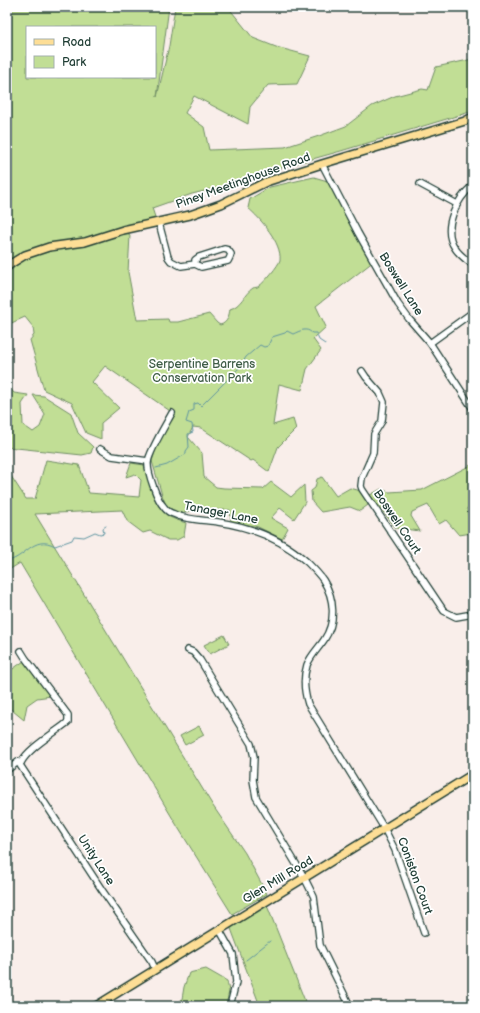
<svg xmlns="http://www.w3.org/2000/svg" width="480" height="1013" viewBox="0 0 480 1013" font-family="'Balsamiq Sans',sans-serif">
  <rect width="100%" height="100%" fill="#f9eeea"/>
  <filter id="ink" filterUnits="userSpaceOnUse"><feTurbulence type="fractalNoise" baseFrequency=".025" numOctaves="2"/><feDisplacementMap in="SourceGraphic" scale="8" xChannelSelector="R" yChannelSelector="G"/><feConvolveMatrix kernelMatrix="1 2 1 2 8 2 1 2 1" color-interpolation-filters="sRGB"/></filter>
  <g filter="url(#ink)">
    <!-- green -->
    <g fill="#c1de95" stroke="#708e64" fill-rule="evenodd">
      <path d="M7 7H169L157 97 169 46 175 7H228L253 38 276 47 310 56 297 84 268 85 250 107 248 124 194 96 185 113 204 127 209 150 285 147 319 136 346 126 372 106 395 96 422 89 428 90 436 67 473 59V111L341 151 284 167 245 181 192 194 152 208 157 223 124 231 130 235 128 272 137 320 168 319 169 322H178L209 314 217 323 220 325C228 323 229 315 230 309 241 306 244 294 253 288 255 287 257 288 259 286 264 283 279 265 280 260 282 243 260 218 248 208L250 199 270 187 314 177 331 182 374 261 316 306 326 327 313 339 321 350 307 369 302 390 279 384 273 425 293 419 296 429 278 447 269 472 253 460 251 461 201 428 193 427 188 437 202 453 204 477 216 487 224 488 263 489 271 482 291 497 304 485 305 502 294 519 280 508 271 518 288 528 282 539 258 527 231 521 230 510H192L184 513 176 512 166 505 162 495 152 461 157 446 173 413 105 366 92 382 119 408 101 423V439L86 433 72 403 44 390 30 340 34 335 33 327 25 317 7 325ZM27 27H155V77H27Z"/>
      <path d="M7 385 14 393 28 395 22 404 23 425 33 432 40 427 45 414 33 395 44 396 71 413 78 433 93 447 91 453 82 455 7 447Z"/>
      <path d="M46 460 79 465 89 493 139 497 141 480 135 474 126 477 131 463 144 465C149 481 153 506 168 516 173 519 180 521 186 523L184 536 177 540H168L150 531 143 533 127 521 122 510 35 514 213 806 245 853 267 894 232 914 179 829 20 563 7 571V470L26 499H35Z"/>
      <path d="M473 464V506L467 508 472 533 459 535 446 520 439 524 428 505 412 512 411 516 420 531 396 528 370 495 381 489 389 492 422 490Z"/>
      <path d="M322 477 336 496 350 488 361 491 368 505 360 511 350 507 321 512 312 502 311 491 315 488 317 479Z"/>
      <path d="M224 635 229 644 210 654 204 645Z"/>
      <path d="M24 661 51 696 37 698 27 705 24 720 7 706V673Z"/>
      <path d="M199 726 204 735 185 745 180 736Z"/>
      <path d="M266 903 307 1006H260L230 926Z"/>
      <path d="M206 969 227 981 229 991 226 1006H175L182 999 184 987 189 973Z"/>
    </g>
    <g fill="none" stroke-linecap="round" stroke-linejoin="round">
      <!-- stream -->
      <g stroke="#5e94a1" stroke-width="1">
        <path d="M156 468 167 465 186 454V451L189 447 188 434 193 432 192 424 186 422 189 412 194 410V404L198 403 201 406 240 367 246 357 260 345 264 347 268 346 272 337 285 333 287 331 293 334C300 331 306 327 312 333H316L319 340 325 344"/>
        <path d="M7 561C25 559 33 534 55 546L72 540 74 536 84 537 95 532 100 534 104 533 103 528 106 526"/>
        <path d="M246 960 270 941"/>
      </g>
      <!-- minor casing -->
      <g stroke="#1f3d34" stroke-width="8">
        <g id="minor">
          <path d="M322 164 358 233 398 304 409 319 430 343 473 409"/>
          <path d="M420 184 457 204"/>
          <path d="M473 185C457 199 441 228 455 248 459 255 467 260 473 265"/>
          <path d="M159 223 168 257 171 261 181 266 195 264 201 267 228 261 230 257 231 254 228 250 224 249 199 257 195 260V264"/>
          <path d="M430 343 473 312"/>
          <path d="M362 371 366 377 380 393 384 402 382 421 374 434 373 453 362 478 361 486 362 489 444 611 456 617 473 614"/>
          <path d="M172 413C166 424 149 452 148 462 147 472 157 500 164 507 166 510 170 513 174 514 185 520 205 520 218 522 252 527 282 539 307 562 313 568 319 574 323 580 335 599 336 622 324 640 318 649 311 655 307 665 303 678 304 691 308 704L384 828 395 850 424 933"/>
          <path d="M100 449 112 456 148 461"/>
          <path d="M473 596 472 606 473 611"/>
          <path d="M188 650 193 652 200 660 251 744 254 757 253 780 256 797 304 877 314 897 320 945 350 1006"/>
          <path d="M18 762 102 890 152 962 155 969"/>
          <path d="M7 770 18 762 21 763C27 749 56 732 68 722V715L26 659 21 651"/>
          <path d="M469 777 473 785"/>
          <path d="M219 929 233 954 236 982 230 1006"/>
        </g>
      </g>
      <!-- major casing -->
      <g stroke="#1f3d34" stroke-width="10">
        <g id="major">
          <path d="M7 267 12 263 25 255 49 247 85 242 123 230 190 215 221 204 266 182 322 164 465 121 473 117"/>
          <path d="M96 1006 473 774"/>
        </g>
      </g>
      <!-- minor -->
      <use href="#minor" stroke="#fff" stroke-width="5.5"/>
      <!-- major -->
      <use href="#major" stroke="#fdde96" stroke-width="7"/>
    </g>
  </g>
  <g text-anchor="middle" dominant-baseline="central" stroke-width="3.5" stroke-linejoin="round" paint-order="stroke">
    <!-- street labels -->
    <g font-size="12" fill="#1f3d34" stroke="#fff">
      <text transform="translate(243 181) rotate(-20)">Piney Meetinghouse Road</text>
      <text transform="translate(401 284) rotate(58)">Boswell Lane</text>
      <text transform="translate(221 513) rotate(11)">Tanager Lane</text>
      <text transform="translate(397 522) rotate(56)">Boswell Court</text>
      <text transform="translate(96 860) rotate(57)">Unity Lane</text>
      <text transform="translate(415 876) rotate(70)">Coniston Court</text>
      <text transform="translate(278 880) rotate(-31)">Glen Mill Road</text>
    </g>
    <!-- park labels -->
    <g font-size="12" fill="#3f5d47" stroke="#fff">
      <text x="202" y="364">Serpentine Barrens<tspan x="202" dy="14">Conservation Park</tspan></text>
    </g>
  </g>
  <!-- margin -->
  <rect width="480" height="1013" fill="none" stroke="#fff" stroke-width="24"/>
  <rect x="12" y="12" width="456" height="989" fill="none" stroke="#1f3d34" stroke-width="1.5" filter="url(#ink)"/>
  <!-- legend -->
  <rect x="26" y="26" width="130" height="52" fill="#ffffff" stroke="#a5b1ae"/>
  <rect x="34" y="39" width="20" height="6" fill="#fdde96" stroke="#a5b1ae"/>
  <text x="62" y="46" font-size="12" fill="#1f3d34">Road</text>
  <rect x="34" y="56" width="20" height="12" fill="#c1de95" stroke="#a5b1ae"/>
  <text x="62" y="66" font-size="12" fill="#1f3d34">Park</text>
</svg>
